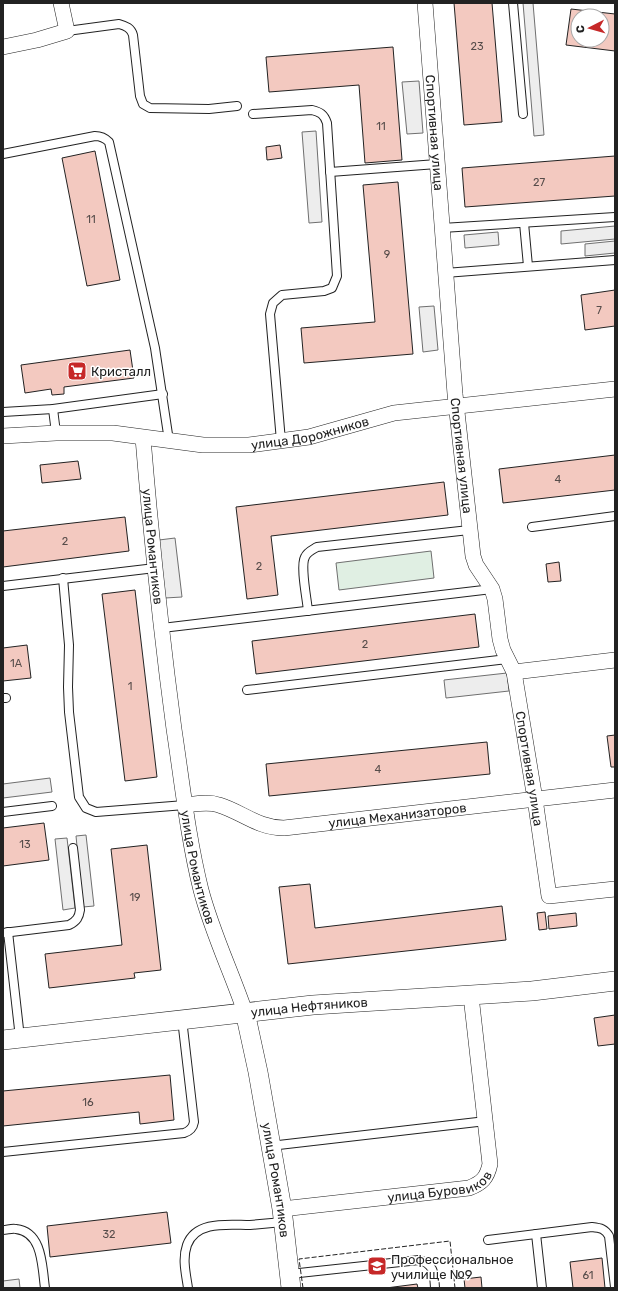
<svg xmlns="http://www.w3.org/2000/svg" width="618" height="1291" viewBox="0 0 618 1291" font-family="Rubik,sans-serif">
  <rect width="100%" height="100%" fill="#fff"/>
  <!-- green -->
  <path fill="#e0efe3" stroke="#6f6f6f" d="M431 551 434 578 339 590 336 563Z"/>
  <!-- parking -->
  <g fill="#ededed" stroke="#6f6f6f">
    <path d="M523 3H533L544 135 534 136Z"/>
    <path d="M419 81 423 133 407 134 402 82Z"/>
    <path d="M316 131 322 222 309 223 302 132Z"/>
    <path d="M615 226V239L561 244V231Z"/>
    <path d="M498 232 499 245 465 248 464 235Z"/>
    <path d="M615 241V253L585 256V244Z"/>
    <path d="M434 306 438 350 423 352 419 307Z"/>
    <path d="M175 538 182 597 165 598 159 540Z"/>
    <path d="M507 673 509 691 446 698 444 680Z"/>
    <path d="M50 778 52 792 3 798V784Z"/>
    <path d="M86 835 94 906 83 907 76 836Z"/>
    <path d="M67 838 75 908 63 910 55 839Z"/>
    <path d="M19 1279 20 1288H3V1281Z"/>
  </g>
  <!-- building -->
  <g fill="#f3c9c0" stroke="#222" fill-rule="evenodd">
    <path d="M454 3H492L502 122 464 125Z"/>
    <path d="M571 9 615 14V51L566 45ZM578 16H602V40H578Z"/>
    <path d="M393 47 402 160 365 163 359 85 269 92 266 57Z"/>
    <path d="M280 145 282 158 267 160 266 147Z"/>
    <path d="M95 151 120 280 87 286 62 158Z"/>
    <path d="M615 156V196L465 207 462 168Z"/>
    <path d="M398 182 413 354 304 363 301 328 375 322 363 185Z"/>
    <path d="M615 290V326L585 330 581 295Z"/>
    <path d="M130 350 134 378 64 387V394L52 395 51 389 25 393 21 365Z"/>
    <path d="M615 455V490L503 503 499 469Z"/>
    <path d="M78 461 81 479 42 483 40 465Z"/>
    <path d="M444 482 448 515 271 536 278 595 247 599 236 507Z"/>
    <path d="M125 517 129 551 3 567V531Z"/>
    <path d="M559 562 561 581 548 582 546 564Z"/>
    <path d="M135 590 157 777 125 781 102 594Z"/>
    <path d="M475 614 479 647 256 674 252 641Z"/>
    <path d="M27 645 31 678 3 681V648Z"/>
    <path d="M615 735V767H611L607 736Z"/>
    <path d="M487 742 490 774 269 796 266 764Z"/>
    <path d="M44 823 49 860 3 866V828Z"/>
    <path d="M147 845 161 970 134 973 135 978 49 988 45 954 122 945 111 849Z"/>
    <path d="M310 884 315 928 502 906 506 940 288 964 279 887Z"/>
    <path d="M545 912 547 929 539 930 537 913Z"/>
    <path d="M576 913 577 926 549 929 548 916Z"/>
    <path d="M615 1015V1044L598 1046 594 1018Z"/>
    <path d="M170 1075 174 1120 140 1124 139 1112 3 1126V1091Z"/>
    <path d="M167 1212 171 1243 50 1257 47 1226Z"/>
    <path d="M602 1258 605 1288H573L570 1262Z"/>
    <path d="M481 1277 482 1288H465L464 1279Z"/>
    <path d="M417 1284 418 1288H386Z"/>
  </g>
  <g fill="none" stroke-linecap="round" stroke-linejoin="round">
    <!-- service casing -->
    <g stroke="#222" stroke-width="10">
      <g id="service">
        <path d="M513 3 523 114"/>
        <path d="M67 31 119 24C126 26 131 28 133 35L140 96 143 104 150 108 209 109 237 106"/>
        <path d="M253 114 312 110C320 112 324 114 327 123L337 276 332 288 324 291 282 295 273 303 270 314 281 441"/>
        <path d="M3 154 95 136C101 136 105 138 109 142L155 348 169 441"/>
        <path d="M330 172 437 164"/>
        <path d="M524 223 528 266"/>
        <path d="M442 228 615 217"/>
        <path d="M445 273 615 260"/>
        <path d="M53 409 56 433"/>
        <path d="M3 412 53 409 163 394"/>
        <path d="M532 527 615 516"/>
        <path d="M63 578 69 645 68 687 69 712 79 797 86 808 96 812 185 805"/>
        <path d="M3 586 155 568"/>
        <path d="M308 611C307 599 300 566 305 557 307 552 312 550 317 547L469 530"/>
        <path d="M162 628 492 589"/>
        <path d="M247 690 507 659"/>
        <path d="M3 698H6"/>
        <path d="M3 812 52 806"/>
        <path d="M8 932 20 1038"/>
        <path d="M3 933 69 925C77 921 79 917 80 910L73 848"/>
        <path d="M270 1146 486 1121"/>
        <path d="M3 1152 184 1133C190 1131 193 1128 194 1122L182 1019"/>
        <path d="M3 1230C7 1230 12 1228 16 1229 43 1232 42 1267 45 1288"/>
        <path d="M536 1234 542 1288"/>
        <path d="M488 1240 592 1227C601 1228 605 1229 609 1236L615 1287"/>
        <path d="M290 1274 419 1260C435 1264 434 1275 435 1288"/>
        <path d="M188 1288C186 1274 182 1259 187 1245 196 1220 229 1225 250 1225 261 1224 272 1223 283 1222"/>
      </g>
    </g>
    <!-- minor casing -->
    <g stroke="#222" stroke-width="16">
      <g id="minor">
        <path id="s1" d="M425 3 455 394 473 556 476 565 492 589 495 599 500 639 503 650 514 672 535 799 549 896 615 889"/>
        <path d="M3 47 37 40 67 31 61 3"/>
        <path id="s2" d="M3 436 56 433H113L203 445H249L309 437 394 413 615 389"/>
        <path id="s3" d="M143 438C151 535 161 632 174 729 182 782 188 838 201 890 212 932 231 971 245 1012"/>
        <path d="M514 672 615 660"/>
        <path id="s4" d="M185 805C196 804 208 801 219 805 242 812 258 828 284 828L615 790"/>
        <path id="s5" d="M282 1209 469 1188C482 1183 487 1178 490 1164L471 996"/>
      </g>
    </g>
    <!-- tertiary casing -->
    <g stroke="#222" stroke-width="20">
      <g id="tertiary">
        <path id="s6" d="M245 1012 258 1072 282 1209 291 1288"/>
        <path id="s7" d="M3 1040 313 1005 532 991 615 981"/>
      </g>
    </g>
    <!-- service -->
    <use href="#service" stroke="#fff" stroke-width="8"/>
    <!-- minor -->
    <use href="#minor" stroke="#fff" stroke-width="15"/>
    <!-- tertiary -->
    <use href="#tertiary" stroke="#fff" stroke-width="19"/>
    <!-- fence -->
    <path stroke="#222" stroke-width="1" stroke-dasharray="5 2" stroke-linecap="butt" d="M303 1288 299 1259 450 1241 455 1288"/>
  </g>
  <!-- icons -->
  <defs>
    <g id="supermarket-square" transform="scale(1)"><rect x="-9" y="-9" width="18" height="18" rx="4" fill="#c62828" stroke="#fff"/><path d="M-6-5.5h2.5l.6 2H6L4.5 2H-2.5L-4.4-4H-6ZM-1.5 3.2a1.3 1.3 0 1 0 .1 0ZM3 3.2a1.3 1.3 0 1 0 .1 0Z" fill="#fff"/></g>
    <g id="university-square" transform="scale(1)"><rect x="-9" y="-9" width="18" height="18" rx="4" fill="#c62828" stroke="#fff"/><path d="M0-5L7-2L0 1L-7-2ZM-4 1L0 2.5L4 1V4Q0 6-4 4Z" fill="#fff"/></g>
  </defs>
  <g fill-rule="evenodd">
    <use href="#supermarket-square" x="77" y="371"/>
    <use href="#university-square" x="377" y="1266"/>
  </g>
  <g text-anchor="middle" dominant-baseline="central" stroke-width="3" stroke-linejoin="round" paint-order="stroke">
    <!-- number labels -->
    <g font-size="11" fill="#564c4a">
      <text x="477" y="46">23</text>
      <text x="381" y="126">11</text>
      <text x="539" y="182">27</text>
      <text x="91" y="219">11</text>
      <text x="387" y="254">9</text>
      <text x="599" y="310">7</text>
      <text x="558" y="479">4</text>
      <text x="65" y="541">2</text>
      <text x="259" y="566">2</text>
      <text x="365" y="644">2</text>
      <text x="16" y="663">1А</text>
      <text x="130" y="686">1</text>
      <text x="378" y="769">4</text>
      <text x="25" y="844">13</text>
      <text x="135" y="897">19</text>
      <text x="88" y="1102">16</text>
      <text x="109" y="1234">32</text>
      <text x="588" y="1275">61</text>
    </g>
    <!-- street labels -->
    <g font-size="13" fill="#222" stroke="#fff">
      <text stroke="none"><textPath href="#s1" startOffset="130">Спортивная улица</textPath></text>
      <text stroke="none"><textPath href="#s2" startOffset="309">улица Дорожников</textPath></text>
      <text stroke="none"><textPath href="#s1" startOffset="454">Спортивная улица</textPath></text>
      <text stroke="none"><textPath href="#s3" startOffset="109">улица Романтиков</textPath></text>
      <text stroke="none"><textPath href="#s1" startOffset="778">Спортивная улица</textPath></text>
      <text stroke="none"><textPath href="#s4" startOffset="218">улица Механизаторов</textPath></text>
      <text stroke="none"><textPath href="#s3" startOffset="433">улица Романтиков</textPath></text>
      <text stroke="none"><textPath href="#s7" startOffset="308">улица Нефтяников</textPath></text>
      <text stroke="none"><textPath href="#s6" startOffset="171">улица Романтиков</textPath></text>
      <text stroke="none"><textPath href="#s5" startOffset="160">улица Буровиков</textPath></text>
    </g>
    <!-- poi labels -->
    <g font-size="13" fill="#222" stroke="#fff" text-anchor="start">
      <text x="91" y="371">Кристалл</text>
      <text x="391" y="1259">Профессиональное<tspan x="391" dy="15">училище №9</tspan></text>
    </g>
  </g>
  <!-- border -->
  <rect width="618" height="1291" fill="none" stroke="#222222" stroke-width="8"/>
  <!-- north arrow -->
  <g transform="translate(590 28) rotate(264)"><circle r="19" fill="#ffffff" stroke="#a7a7a7"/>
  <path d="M0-3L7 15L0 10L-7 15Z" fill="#c62828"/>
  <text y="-6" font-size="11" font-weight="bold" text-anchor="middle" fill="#222222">С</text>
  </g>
</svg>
